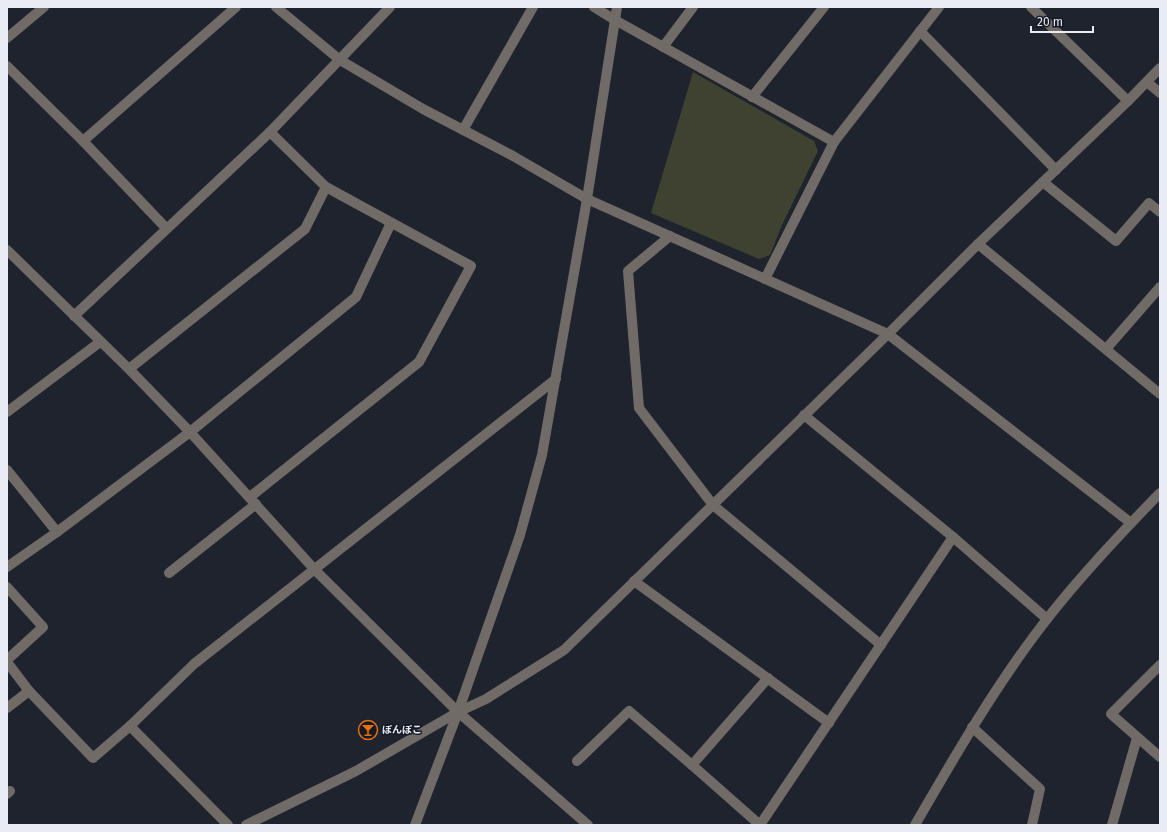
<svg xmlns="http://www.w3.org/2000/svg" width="1167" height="832" viewBox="0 0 1167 832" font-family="'Fira Sans','Noto Sans JP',sans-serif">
  <rect width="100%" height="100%" fill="#1f232d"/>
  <!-- green -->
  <path fill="#3f4230" d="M693 72 814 141 818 151 782 225 770 255 759 259 651 213Z"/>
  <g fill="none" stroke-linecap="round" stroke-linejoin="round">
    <!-- minor -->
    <g stroke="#706b66" stroke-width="10">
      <path d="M276 7 340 60 423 109 513 156 587 199 888 334 1131 523"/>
      <path d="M594 7 615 20 834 142"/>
      <path d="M1031 7 1128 101"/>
      <path d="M920 31 1056 170"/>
      <path d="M7 38 44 7"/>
      <path d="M663 47 693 7"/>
      <path d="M7 66 83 141 166 228"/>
      <path d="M1147 82 1160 93"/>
      <path d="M752 97 824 7"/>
      <path d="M463 130 533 7"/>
      <path d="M83 141 236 7"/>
      <path d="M1043 182 1116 241 1149 203 1160 212"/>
      <path d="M670 236 628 271 639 408 713 505 881 645"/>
      <path d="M978 244 1160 394"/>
      <path d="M7 250 129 369 190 432 315 570 458 712 588 825"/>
      <path d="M765 279 834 142 939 7"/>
      <path d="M74 316 270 132 390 7"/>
      <path d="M1106 349 1160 287"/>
      <path d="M129 369 305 229 326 187"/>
      <path d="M7 412 100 342"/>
      <path d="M804 415 953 537 1047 619"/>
      <path d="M7 470 57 532"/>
      <path d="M250 497 419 362 471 266 326 187 270 132"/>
      <path d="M7 567 57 532 190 432 356 297 391 223"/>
      <path d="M169 573 256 504"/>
      <path d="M634 581 829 723"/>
      <path d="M7 587 43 627 7 660"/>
      <path d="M7 662 29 691 93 758 130 726 194 664 556 379"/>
      <path d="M1160 665 1111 714 1160 757"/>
      <path d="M7 708 29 691"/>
      <path d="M130 726 228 825"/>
      <path d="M972 727 1040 789 1032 825"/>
      <path d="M577 761 629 711 692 765 760 825"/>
      <path d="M692 765 768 678"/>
      <path d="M7 794 10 791"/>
      <path d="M246 825 356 771 458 712 486 699 564 650 888 334 978 244 1128 101 1160 68"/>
      <path d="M415 825 458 712 520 535 542 455 587 199 617 7"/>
      <path d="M760 825 953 537"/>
      <path d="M915 825C956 754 997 683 1047 619 1082 574 1121 533 1160 493"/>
      <path d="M1112 825 1137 738"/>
    </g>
  </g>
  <!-- icons -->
  <defs>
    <g id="bar-ring" transform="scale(1)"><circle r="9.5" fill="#151a24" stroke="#e8710a" stroke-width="1.5"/><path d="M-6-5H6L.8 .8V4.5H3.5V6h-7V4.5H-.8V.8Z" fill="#e8710a"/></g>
  </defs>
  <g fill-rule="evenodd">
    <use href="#bar-ring" x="368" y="730"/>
  </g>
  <g text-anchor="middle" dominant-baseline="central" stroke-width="3" stroke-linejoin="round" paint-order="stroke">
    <!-- poi labels -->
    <g font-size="10" font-weight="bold" fill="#e9ecf3" stroke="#151a24" text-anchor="start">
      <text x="382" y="730">ぽんぽこ</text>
    </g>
  </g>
  <!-- border -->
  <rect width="1167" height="832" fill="none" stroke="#e9ecf3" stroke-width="16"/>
  <!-- scale -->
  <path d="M1031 26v6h62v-6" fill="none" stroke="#e9ecf3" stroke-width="2"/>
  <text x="1037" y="26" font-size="12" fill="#e9ecf3" stroke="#151a24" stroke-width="3" paint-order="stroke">20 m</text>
</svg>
